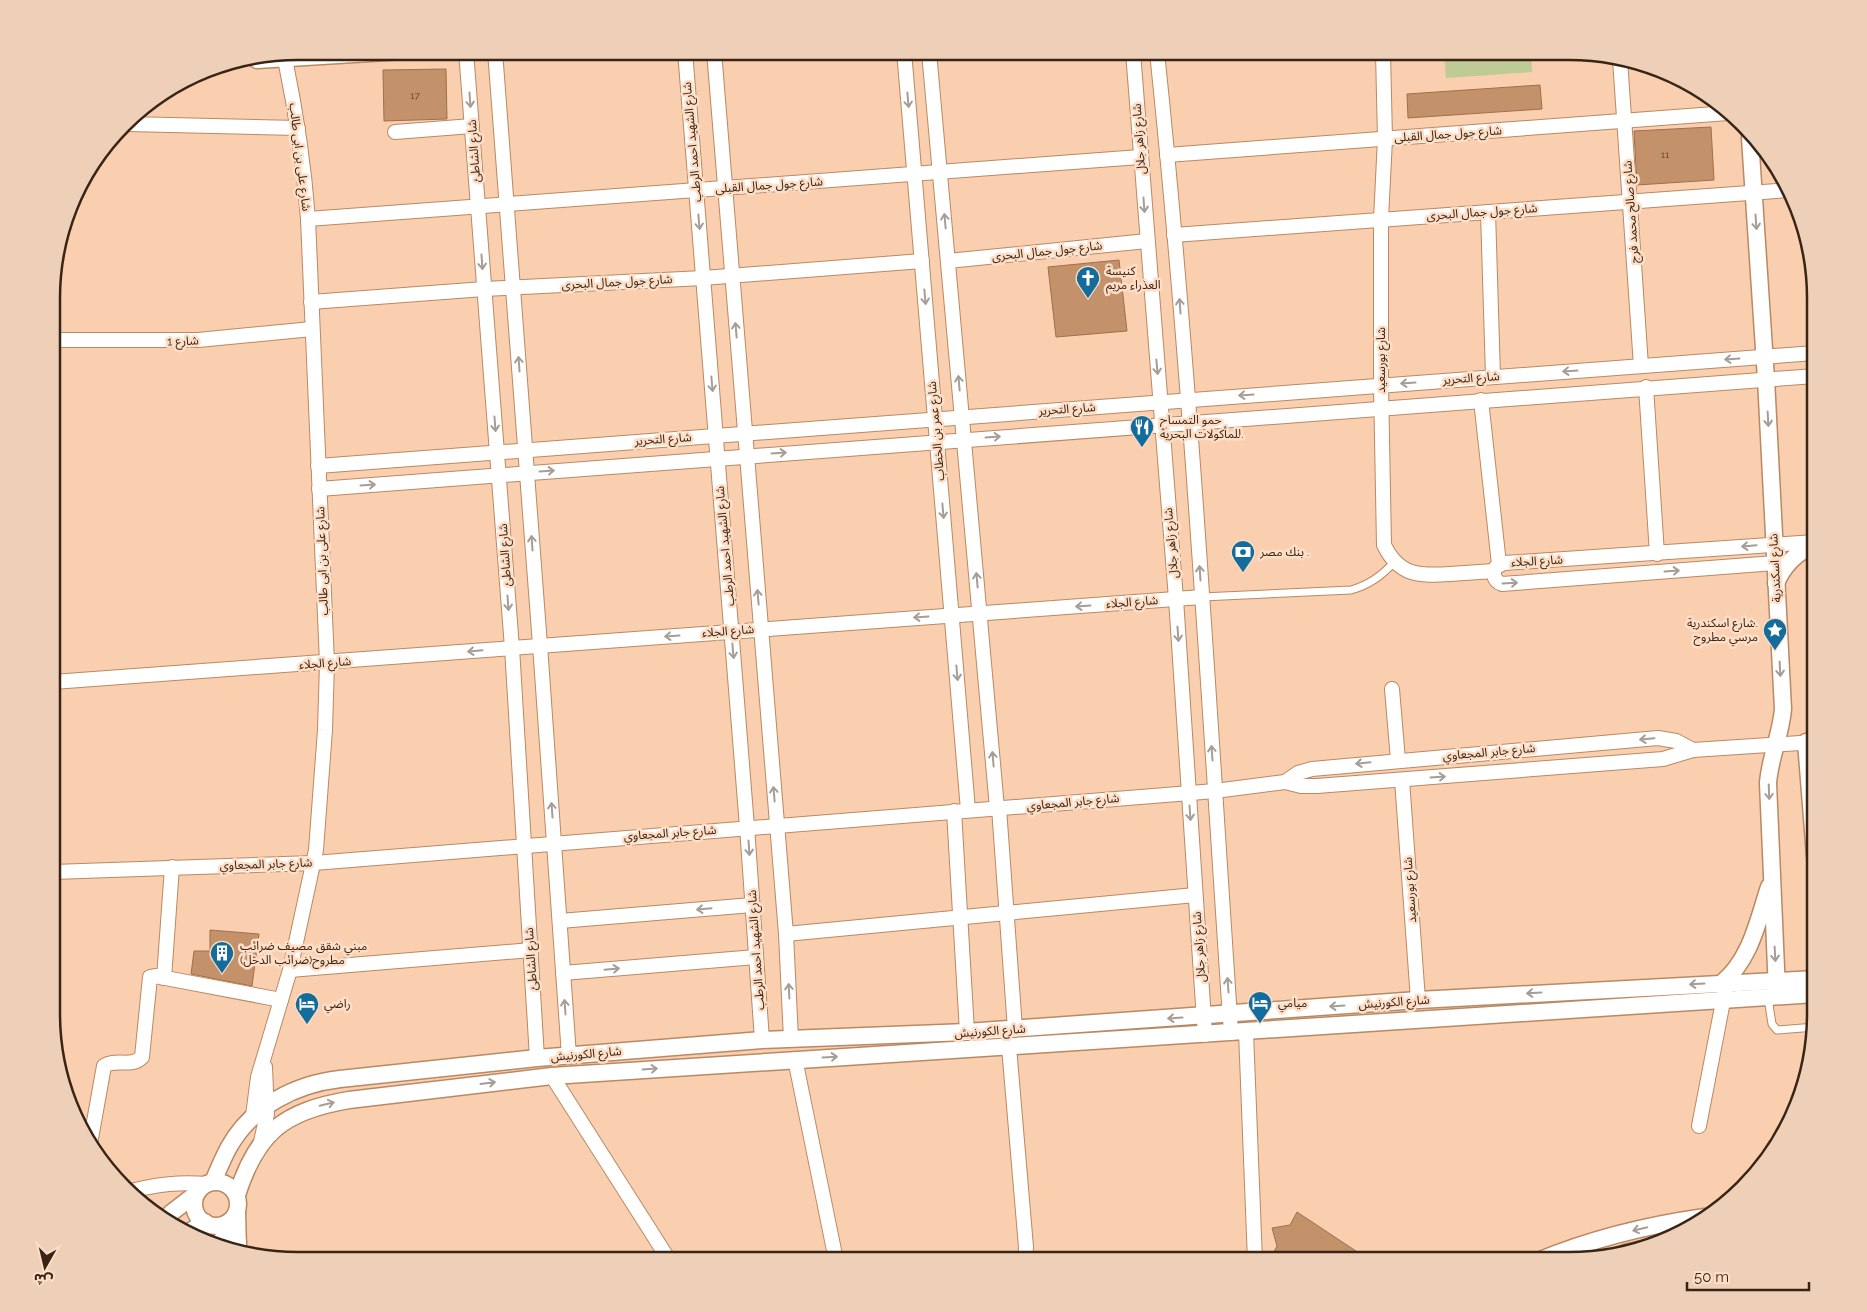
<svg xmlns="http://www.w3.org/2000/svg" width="1867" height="1312" viewBox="0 0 1867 1312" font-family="Raleway,'Noto Sans Arabic',sans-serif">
  <rect width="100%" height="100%" fill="#f9cfaf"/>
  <!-- green -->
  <path fill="#becb94" d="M1444 52H1531L1532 72 1446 78Z"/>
  <!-- building -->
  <g fill="#c3926b" stroke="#a0704b">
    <path d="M446 69 447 119 384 121 383 70Z"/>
    <path d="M1540 85 1542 109 1408 118 1407 94Z"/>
    <path d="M1711 127 1714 180 1637 185 1634 131Z"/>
    <path d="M1119 260 1127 331 1056 337 1048 267Z"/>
    <path d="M210 930 259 934 252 986 191 974 194 951H210Z"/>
    <path d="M1297 1212 1371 1261H1269L1277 1246 1272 1228 1290 1225Z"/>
  </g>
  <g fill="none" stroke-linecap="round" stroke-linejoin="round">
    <!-- service casing -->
    <g stroke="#ba8963" stroke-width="9">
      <g id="service">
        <path d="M1202 597 1351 590C1369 585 1382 576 1394 562"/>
        <path d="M1768 998 1772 1024 1777 1030 1815 1027"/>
      </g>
    </g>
    <!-- minor casing -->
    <g stroke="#ba8963" stroke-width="16">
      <g id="minor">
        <path d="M466 51 512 648 537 1058"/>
        <path d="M495 51 540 645 569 1056"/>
        <path d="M685 51 747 827 762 1040"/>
        <path d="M714 51 786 934 791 1039"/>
        <path d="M904 51 968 810"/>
        <path d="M929 52 997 808"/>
        <path d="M1133 52 1176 599 1205 1035"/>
        <path d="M1157 52C1191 378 1209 706 1231 1033"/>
        <path d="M1383 52 1385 139 1381 219V385L1384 545C1399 576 1419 576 1450 574 1465 573 1479 572 1494 571"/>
        <path d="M1620 59 1641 366"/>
        <path d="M127 124 298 128"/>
        <path d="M395 132 472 126"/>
        <path d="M1167 155 1728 113"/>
        <path d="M1488 212 1493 376"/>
        <path d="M308 219 1140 157"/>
        <path d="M1174 235 1789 190"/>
        <path d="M948 261 1147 241"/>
        <path d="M311 302 484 289 703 278 922 261"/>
        <path d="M53 340H198L312 329"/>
        <path d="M1646 387 1657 554"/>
        <path d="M1481 400 1499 564"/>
        <path d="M318 466 1815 353"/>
        <path d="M319 489 1815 376"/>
        <path d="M1775 563 1502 584C1494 581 1492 574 1496 567L1504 563 1815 542"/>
        <path d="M53 682 1202 597"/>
        <path d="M1392 689 1398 760"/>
        <path d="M1402 780 1418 1000"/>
        <path d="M1285 782 1298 773 1312 769 1658 738 1676 741 1693 750"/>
        <path d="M999 808 1015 1029"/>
        <path d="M954 811 967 1032"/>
        <path d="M53 826V868"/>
        <path d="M53 872 314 863 1215 791 1285 782 1301 786H1317L1663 759 1693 750 1815 742"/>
        <path d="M560 921 752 905"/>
        <path d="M786 934 1195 895"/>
        <path d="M290 970 531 950"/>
        <path d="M563 973 756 957"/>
        <path d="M164 978 172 867"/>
        <path d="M1246 1032 1255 1261"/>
        <path d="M1009 1047 1026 1247 1025 1261"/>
        <path d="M795 1059 836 1260"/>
        <path d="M552 1076 669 1260"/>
        <path d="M253 1116 258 1077 290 970 316 850 325 730 327 663 308 219C304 165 296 112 285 59"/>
        <path d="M1699 1126 1725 991"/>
        <path d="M261 1142 267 1114 265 1067"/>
        <path d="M90 1144 104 1066C115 1058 132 1068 142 1057L150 977 155 976 281 1000"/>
        <path d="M131 1191C159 1184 179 1182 207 1184"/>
      </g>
    </g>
    <!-- tertiary casing -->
    <g stroke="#ba8963" stroke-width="19">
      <g id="tertiary">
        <path d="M257 60 403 51"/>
        <path d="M1750 138 1766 379 1783 709C1781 734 1770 757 1768 783L1777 991"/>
        <path d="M1776 583C1784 565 1796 552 1815 545"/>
        <path d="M1806 742 1815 856"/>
        <path d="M1722 983C1751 959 1758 920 1769 887"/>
        <path d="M213 1182C218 1170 223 1158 229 1147 252 1106 296 1084 340 1079L537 1058 762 1040 967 1032 1418 1000 1815 979"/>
        <circle cx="216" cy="1204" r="22"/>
        <path d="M237 1195C257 1132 284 1111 349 1100L552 1076 1815 994"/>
        <path d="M237 1212 238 1251"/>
        <path d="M166 1219 171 1213 197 1193"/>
        <path d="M189 1232 205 1222"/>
        <path d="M217 1246C221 1237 229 1235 238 1242"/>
        <path d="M1625 1253 1638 1250"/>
        <path d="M1538 1261C1591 1239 1648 1225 1705 1217"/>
      </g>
    </g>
    <!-- service -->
    <use href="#service" stroke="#fff" stroke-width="7"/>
    <!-- minor -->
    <use href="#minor" stroke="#fff" stroke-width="14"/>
    <!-- tertiary -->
    <use href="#tertiary" stroke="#fff" stroke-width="16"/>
  </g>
  <!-- one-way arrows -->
  <defs><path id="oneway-shaft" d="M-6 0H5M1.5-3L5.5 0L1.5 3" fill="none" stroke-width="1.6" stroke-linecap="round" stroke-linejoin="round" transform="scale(1.25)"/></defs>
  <g stroke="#a59d96">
    <use href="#oneway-shaft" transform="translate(470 100) rotate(86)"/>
    <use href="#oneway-shaft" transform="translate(908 100) rotate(85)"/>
    <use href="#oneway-shaft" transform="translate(1144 205) rotate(86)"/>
    <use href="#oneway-shaft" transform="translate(945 221) rotate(-95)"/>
    <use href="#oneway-shaft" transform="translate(699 222) rotate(85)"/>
    <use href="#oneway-shaft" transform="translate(1756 222) rotate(86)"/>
    <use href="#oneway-shaft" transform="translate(482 262) rotate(86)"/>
    <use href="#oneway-shaft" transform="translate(925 297) rotate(85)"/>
    <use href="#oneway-shaft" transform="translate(1180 306) rotate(-94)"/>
    <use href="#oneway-shaft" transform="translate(736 330) rotate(-95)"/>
    <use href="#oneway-shaft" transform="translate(1732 359) rotate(176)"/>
    <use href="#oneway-shaft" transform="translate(519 364) rotate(-94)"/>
    <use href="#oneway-shaft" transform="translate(1157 367) rotate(85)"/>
    <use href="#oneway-shaft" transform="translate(1570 371) rotate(176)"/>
    <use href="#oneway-shaft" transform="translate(959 383) rotate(-95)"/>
    <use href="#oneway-shaft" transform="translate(1408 383) rotate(176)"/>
    <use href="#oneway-shaft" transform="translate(712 384) rotate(85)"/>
    <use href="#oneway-shaft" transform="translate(1246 395) rotate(176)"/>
    <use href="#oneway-shaft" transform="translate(1768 419) rotate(87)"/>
    <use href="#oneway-shaft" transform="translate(495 424) rotate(86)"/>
    <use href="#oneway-shaft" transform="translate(993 437) rotate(-4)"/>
    <use href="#oneway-shaft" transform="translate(779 453) rotate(-4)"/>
    <use href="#oneway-shaft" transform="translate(547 471) rotate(-4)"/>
    <use href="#oneway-shaft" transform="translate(368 485) rotate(-4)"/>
    <use href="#oneway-shaft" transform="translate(943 511) rotate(85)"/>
    <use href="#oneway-shaft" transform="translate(532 543) rotate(-94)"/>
    <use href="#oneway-shaft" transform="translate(1749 546) rotate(175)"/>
    <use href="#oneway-shaft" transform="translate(1672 571) rotate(-4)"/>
    <use href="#oneway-shaft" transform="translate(1200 573) rotate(-94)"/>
    <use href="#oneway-shaft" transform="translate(977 580) rotate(-95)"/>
    <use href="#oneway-shaft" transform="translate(1510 583) rotate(-3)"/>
    <use href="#oneway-shaft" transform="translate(758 597) rotate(-95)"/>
    <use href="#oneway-shaft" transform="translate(508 603) rotate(86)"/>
    <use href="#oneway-shaft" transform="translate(1083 606) rotate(176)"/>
    <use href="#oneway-shaft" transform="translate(921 617) rotate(176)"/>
    <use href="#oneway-shaft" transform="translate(1178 634) rotate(86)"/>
    <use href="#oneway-shaft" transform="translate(672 636) rotate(176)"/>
    <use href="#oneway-shaft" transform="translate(475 651) rotate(175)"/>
    <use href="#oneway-shaft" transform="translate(733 651) rotate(85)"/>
    <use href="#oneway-shaft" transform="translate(1780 669) rotate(87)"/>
    <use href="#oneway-shaft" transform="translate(957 673) rotate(85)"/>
    <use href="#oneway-shaft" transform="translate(1647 739) rotate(175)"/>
    <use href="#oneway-shaft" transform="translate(1212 753) rotate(-94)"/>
    <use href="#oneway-shaft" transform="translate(993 759) rotate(-95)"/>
    <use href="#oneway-shaft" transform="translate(1363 763) rotate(174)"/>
    <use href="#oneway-shaft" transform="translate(1438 777) rotate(-4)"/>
    <use href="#oneway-shaft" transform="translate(1769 792) rotate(88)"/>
    <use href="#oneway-shaft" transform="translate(774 794) rotate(-95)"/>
    <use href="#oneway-shaft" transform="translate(552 810) rotate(-94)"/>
    <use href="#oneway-shaft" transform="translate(1190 813) rotate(86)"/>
    <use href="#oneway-shaft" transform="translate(749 848) rotate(86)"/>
    <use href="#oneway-shaft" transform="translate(704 909) rotate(175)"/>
    <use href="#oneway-shaft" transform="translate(1775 954) rotate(87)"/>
    <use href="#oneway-shaft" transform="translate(612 969) rotate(-5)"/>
    <use href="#oneway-shaft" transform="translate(1697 984) rotate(177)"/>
    <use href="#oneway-shaft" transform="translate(1228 985) rotate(-94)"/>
    <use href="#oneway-shaft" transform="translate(789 991) rotate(-93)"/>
    <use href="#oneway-shaft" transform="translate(1534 993) rotate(177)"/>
    <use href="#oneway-shaft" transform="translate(1337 1006) rotate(176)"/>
    <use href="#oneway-shaft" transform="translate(565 1007) rotate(-94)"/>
    <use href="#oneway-shaft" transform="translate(1175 1018) rotate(176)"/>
    <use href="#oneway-shaft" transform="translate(830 1057) rotate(-3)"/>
    <use href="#oneway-shaft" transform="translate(650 1069) rotate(-4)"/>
    <use href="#oneway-shaft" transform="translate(488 1083) rotate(-7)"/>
    <use href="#oneway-shaft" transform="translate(327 1104) rotate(-14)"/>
    <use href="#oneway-shaft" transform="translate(1640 1229) rotate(167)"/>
  </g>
  <!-- icons -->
  <defs>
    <g id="church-pin" transform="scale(1.25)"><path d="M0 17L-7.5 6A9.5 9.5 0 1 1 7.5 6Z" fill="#126c9c" stroke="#fedec6"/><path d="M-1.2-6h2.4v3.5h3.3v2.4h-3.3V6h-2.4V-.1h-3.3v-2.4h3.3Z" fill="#fff"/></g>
    <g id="restaurant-pin" transform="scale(1.25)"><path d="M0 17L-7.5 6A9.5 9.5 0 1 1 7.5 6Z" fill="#126c9c" stroke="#fedec6"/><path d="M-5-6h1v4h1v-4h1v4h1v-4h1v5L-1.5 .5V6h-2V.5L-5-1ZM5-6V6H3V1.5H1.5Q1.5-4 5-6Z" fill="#fff"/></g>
    <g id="bank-pin" transform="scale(1.25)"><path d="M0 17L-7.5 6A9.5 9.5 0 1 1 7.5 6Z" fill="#126c9c" stroke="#fedec6"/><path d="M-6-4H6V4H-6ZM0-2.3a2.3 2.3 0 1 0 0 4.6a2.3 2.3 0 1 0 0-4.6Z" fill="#fff"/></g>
    <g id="sight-pin" transform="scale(1.25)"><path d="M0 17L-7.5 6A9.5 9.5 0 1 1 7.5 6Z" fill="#126c9c" stroke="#fedec6"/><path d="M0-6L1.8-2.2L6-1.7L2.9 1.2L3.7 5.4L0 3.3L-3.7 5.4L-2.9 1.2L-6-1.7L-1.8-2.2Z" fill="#fff"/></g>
    <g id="building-pin" transform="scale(1.25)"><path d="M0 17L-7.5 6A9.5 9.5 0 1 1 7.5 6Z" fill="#126c9c" stroke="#fedec6"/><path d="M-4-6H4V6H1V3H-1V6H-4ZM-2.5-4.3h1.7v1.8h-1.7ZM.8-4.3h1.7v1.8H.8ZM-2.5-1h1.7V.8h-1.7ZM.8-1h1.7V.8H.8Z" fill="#fff"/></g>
    <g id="hotel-pin" transform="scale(1.25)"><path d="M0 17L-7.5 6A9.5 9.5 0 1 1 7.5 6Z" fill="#126c9c" stroke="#fedec6"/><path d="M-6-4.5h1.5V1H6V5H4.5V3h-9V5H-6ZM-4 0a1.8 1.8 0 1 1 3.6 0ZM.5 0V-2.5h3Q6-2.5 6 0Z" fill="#fff"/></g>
  </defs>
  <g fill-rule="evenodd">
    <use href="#church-pin" x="1088" y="278"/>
    <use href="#restaurant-pin" x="1142" y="427"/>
    <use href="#bank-pin" x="1243" y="552"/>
    <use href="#sight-pin" x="1775" y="630"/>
    <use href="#building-pin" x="222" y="953"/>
    <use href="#hotel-pin" x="1260" y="1003"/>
    <use href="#hotel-pin" x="307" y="1004"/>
  </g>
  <g text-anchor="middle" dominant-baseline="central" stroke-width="5" stroke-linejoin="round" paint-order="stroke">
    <!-- number labels -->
    <g font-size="10" fill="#5b402a">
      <text x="415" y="95">17</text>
      <text x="1665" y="154">11</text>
    </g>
    <!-- street labels -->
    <g font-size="12" fill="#382515" stroke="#fedec6">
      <text transform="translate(1448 134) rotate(-4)">شارع جول جمال القبلى</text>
      <text transform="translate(1139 139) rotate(-94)">شارع زاهر جلال</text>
      <text transform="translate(692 142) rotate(-95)">شارع الشهيد احمد الرطب</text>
      <text transform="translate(474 151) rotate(-94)">شارع الشاطئ</text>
      <text transform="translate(300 157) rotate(83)">شارع على بن ابى طالب</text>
      <text transform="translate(769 185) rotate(-4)">شارع جول جمال القبلى</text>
      <text transform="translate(1482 212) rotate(-4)">شارع جول جمال البحرى</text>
      <text transform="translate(1631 212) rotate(-94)">شارع صالح محمد فرج</text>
      <text transform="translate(1047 251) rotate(-6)">شارع جول جمال البحرى</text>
      <text transform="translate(617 282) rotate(-3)">شارع جول جمال البحرى</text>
      <text transform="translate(183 341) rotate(-2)">شارع 1</text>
      <text transform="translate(1381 360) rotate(-90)">شارع بورسعيد</text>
      <text transform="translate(1471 378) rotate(-4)">شارع التحرير</text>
      <text transform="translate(1067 409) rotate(-4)">شارع التحرير</text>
      <text transform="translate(936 431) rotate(-95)">شارع عمر بن الخطاب</text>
      <text transform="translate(663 439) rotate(-4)">شارع التحرير</text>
      <text transform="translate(1171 543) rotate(-95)">شارع زاهر جلال</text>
      <text transform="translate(725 546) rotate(-95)">شارع الشهيد احمد الرطب</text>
      <text transform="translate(505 555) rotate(-94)">شارع الشاطئ</text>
      <text transform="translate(322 561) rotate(-92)">شارع على بن ابى طالب</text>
      <text transform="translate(1537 561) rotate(-3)">شارع الجلاء</text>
      <text transform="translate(1775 568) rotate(-93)">شارع اسكندرية</text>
      <text transform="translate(1132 602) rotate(-4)">شارع الجلاء</text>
      <text transform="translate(728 631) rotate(-4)">شارع الجلاء</text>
      <text transform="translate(325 663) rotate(-4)">شارع الجلاء</text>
      <text transform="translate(1489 752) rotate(-5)">شارع جابر المجعاوي</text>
      <text transform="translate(1073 802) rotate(-5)">شارع جابر المجعاوي</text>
      <text transform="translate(670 833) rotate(-4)">شارع جابر المجعاوي</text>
      <text transform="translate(266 864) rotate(-2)">شارع جابر المجعاوي</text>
      <text transform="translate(1410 890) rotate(-94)">شارع بورسعيد</text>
      <text transform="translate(1199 947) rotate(-94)">شارع زاهر جلال</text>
      <text transform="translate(756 950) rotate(-94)">شارع الشهيد احمد الرطب</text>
      <text transform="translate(531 959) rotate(-94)">شارع الشاطئ</text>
      <text transform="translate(1394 1002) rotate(-4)">شارع الكورنيش</text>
      <text transform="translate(990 1031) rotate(-4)">شارع الكورنيش</text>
      <text transform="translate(586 1054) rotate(-5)">شارع الكورنيش</text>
    </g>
    <!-- poi labels -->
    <g font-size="12" fill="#382515" stroke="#fedec6" text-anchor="start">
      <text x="1106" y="271">كنيسة<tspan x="1106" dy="14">العذراء مريم</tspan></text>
      <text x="1160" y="420">حمو التمساح<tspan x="1160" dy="14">للمأكولات البحرية.</tspan></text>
      <text x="1260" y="552">بنك مصر .</text>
      <text x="1758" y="623" text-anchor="end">شارع اسكندرية.<tspan x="1758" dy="14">مرسي مطروح</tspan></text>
      <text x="240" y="946">مبني شقق مصيف ضرائب<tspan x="240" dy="14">مطروح(ضرائب الدخل)</tspan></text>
      <text x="1278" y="1003">ميامي</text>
      <text x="324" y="1004">راضي</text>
    </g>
  </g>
  <!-- crop -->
  <path d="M0 0H1867V1312H0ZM298 60H1569A238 238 0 0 1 1807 298V1014A238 238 0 0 1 1569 1252H298A238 238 0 0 1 60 1014V298A238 238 0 0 1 298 60Z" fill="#eecfb8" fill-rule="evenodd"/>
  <path fill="none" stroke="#382515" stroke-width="2.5" d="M298 60H1569A238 238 0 0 1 1807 298V1014A238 238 0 0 1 1569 1252H298A238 238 0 0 1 60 1014V298A238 238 0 0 1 298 60Z"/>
  <!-- north arrow -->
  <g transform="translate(45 1267) rotate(188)" stroke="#fedec6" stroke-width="4" paint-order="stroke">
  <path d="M0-4L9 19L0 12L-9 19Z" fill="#382515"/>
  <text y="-8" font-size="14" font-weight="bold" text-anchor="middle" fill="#382515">ش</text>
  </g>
  <!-- scale -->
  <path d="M1687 1282v8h122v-8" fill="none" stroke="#382515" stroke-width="2.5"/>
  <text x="1694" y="1282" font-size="15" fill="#382515" stroke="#fedec6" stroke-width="4" paint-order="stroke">50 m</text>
</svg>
